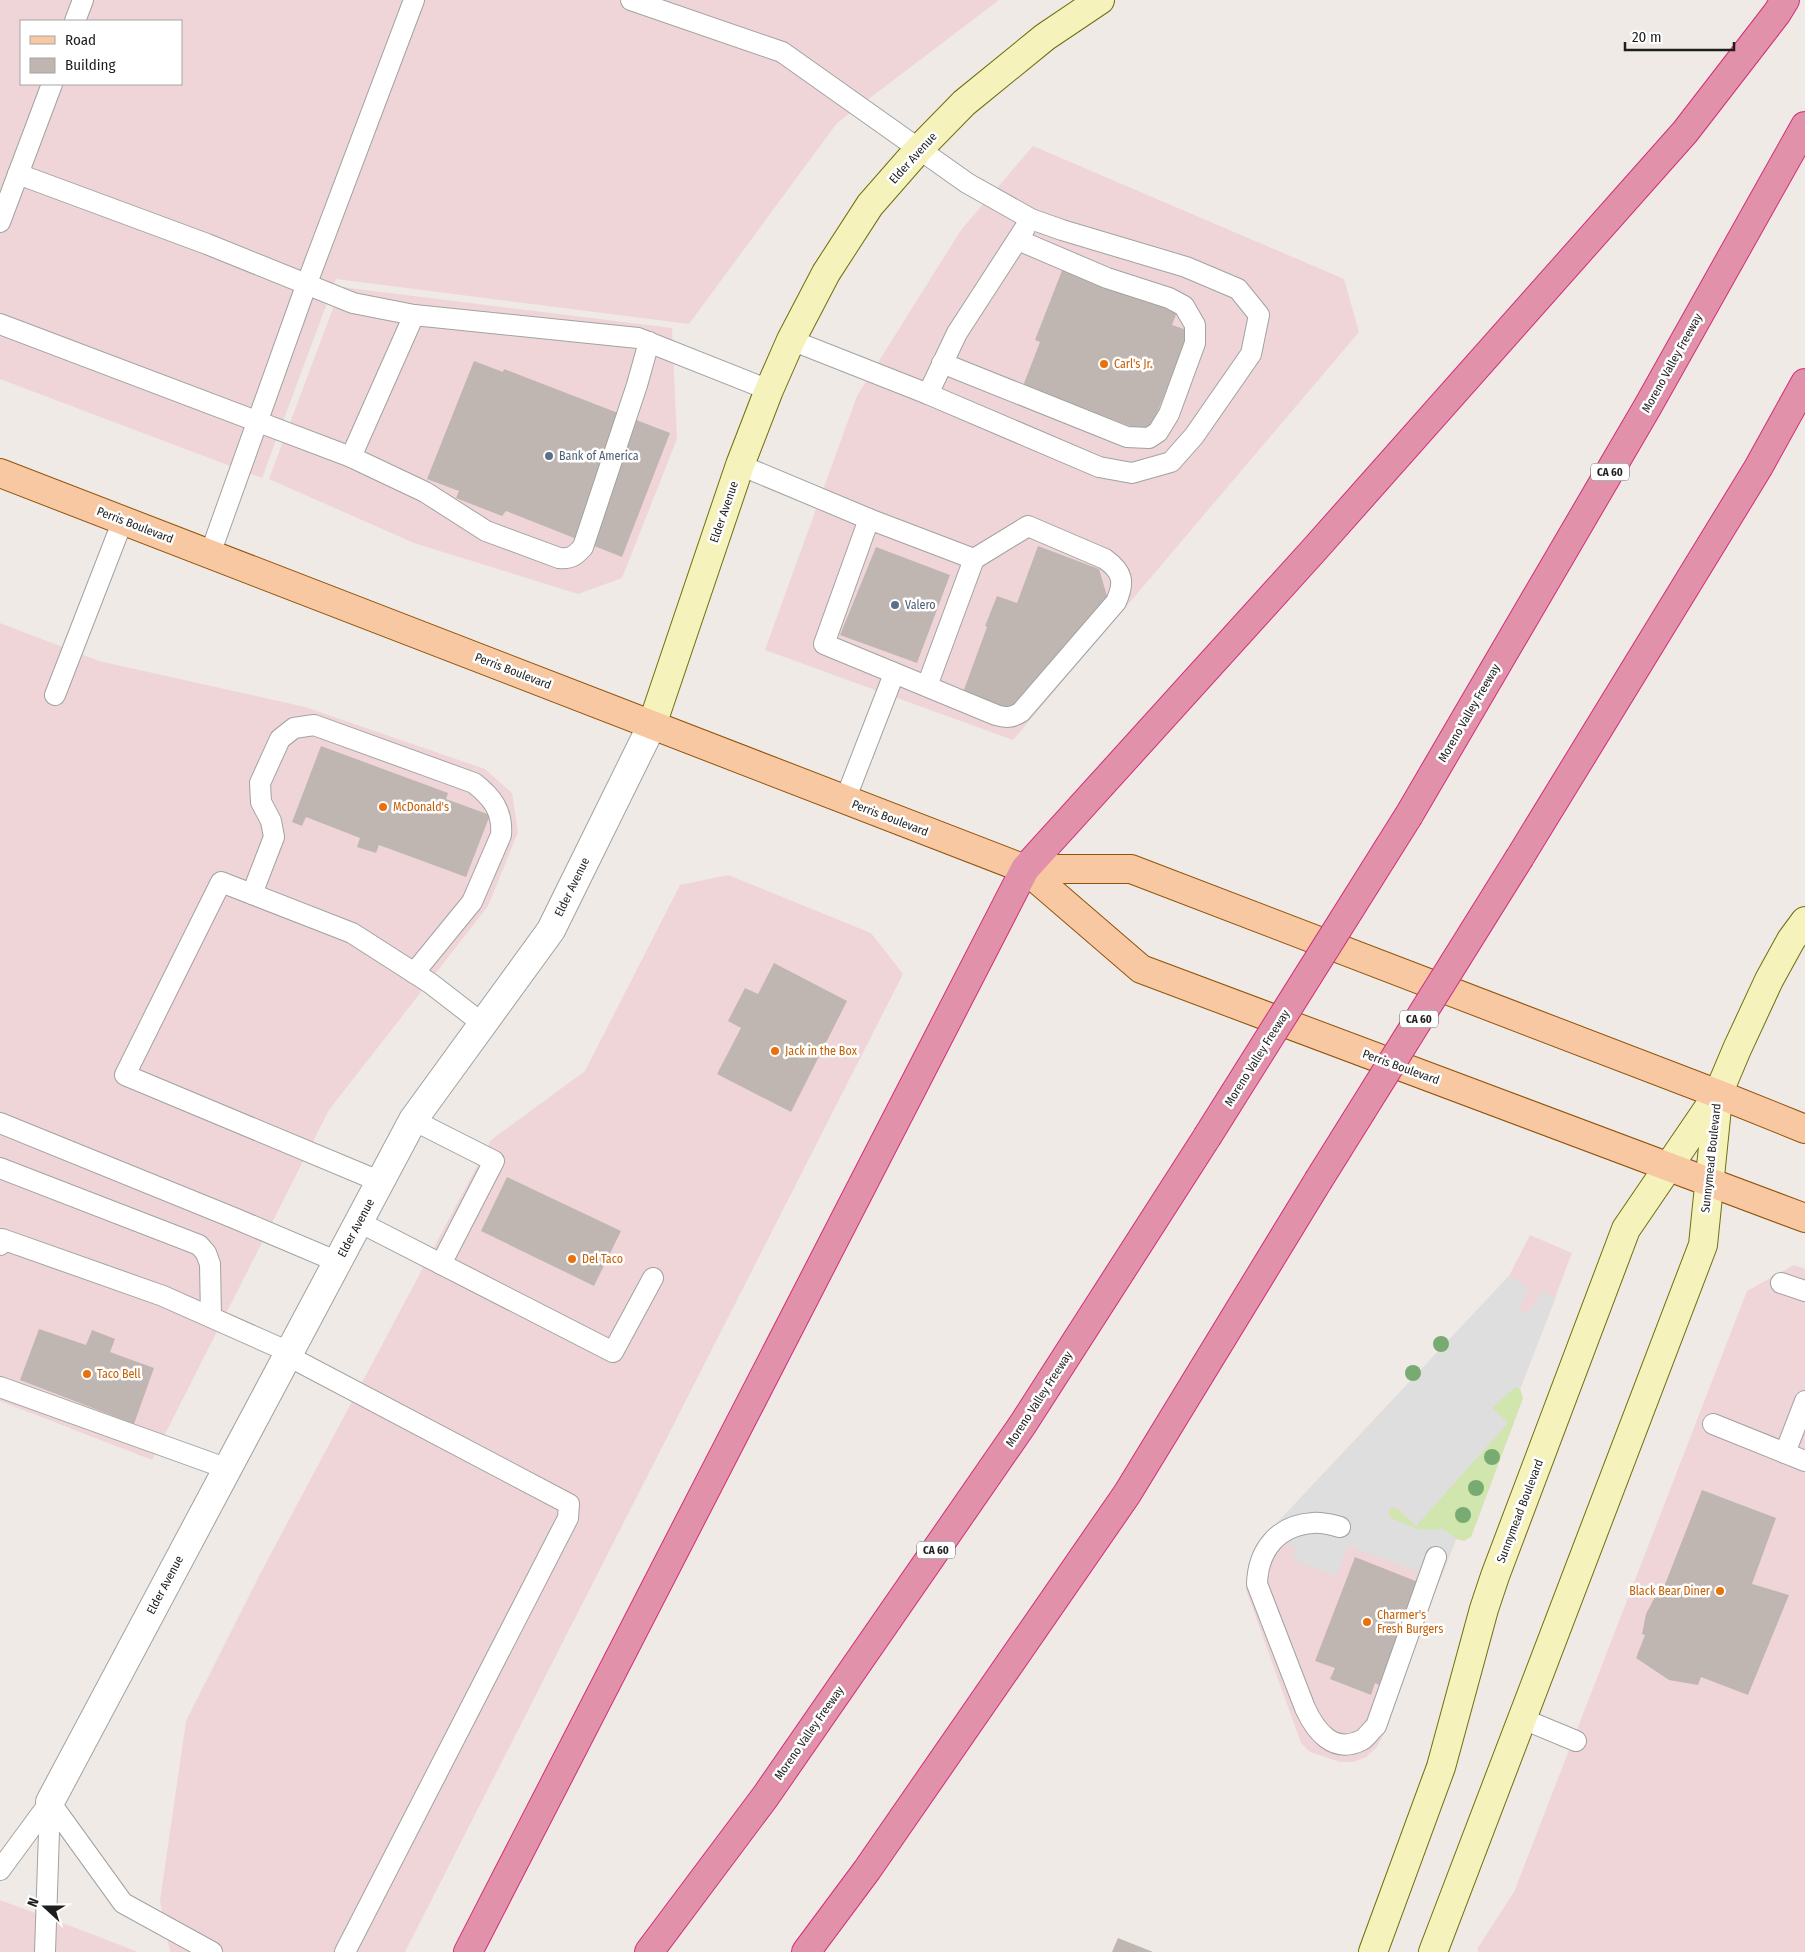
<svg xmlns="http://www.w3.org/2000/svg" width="1805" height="1952" viewBox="0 0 1805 1952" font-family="'Fira Sans Condensed',sans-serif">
  <rect width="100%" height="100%" fill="#efeae5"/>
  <!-- commercial -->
  <g fill="#efd5d7" fill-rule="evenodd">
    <path d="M0 0H999L837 123 689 324 336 279 262 478 0 379ZM21 21H181V84H21Z"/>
    <path d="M1033 146 1344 279 1359 332 1013 740 765 650 857 396 961 230Z"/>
    <path d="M341 287 672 328 677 439 622 578 578 594 414 543 269 479Z"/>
    <path d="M0 623 99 661 305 707 485 769 512 793 518 832 488 906 329 1110 152 1460 0 1401Z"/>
    <path d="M728 875 871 933 903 974 405 1952H170L160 1901 186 1721 258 1578 491 1140 585 1071 680 885Z"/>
    <path d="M1530 1235 1572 1253 1520 1389 1523 1398 1472 1534 1465 1541 1456 1539 1440 1580 1427 1604 1384 1734 1376 1748 1366 1757 1353 1762H1340L1310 1752 1301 1743 1246 1590 1247 1573 1255 1556 1276 1524 1509 1276Z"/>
    <path d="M1794 1265 1805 1269V1952H1479L1477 1949 1514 1892 1747 1291Z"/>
    <path d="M0 1900 97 1936 138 1952H0Z"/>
  </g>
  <!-- grass -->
  <path fill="#d0e6ae" d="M1515 1387 1520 1389 1523 1398 1471 1537C1460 1545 1451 1535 1442 1528 1430 1536 1402 1524 1390 1517L1388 1513 1391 1508 1395 1507 1416 1526 1508 1423 1492 1408Z"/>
  <!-- parking -->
  <path fill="#dedede" d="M1509 1276 1528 1288 1519 1311 1523 1312 1532 1309 1542 1291 1556 1297 1520 1389 1515 1387 1492 1408 1508 1423 1416 1526 1398 1508 1392 1507 1388 1513 1390 1518 1418 1529 1439 1530 1442 1528 1456 1539 1440 1580 1348 1546 1336 1576 1293 1560 1296 1549 1288 1546 1292 1537 1276 1524Z"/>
  <!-- building -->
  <g fill="#bfb6b2">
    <path d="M1063 268 1177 312 1172 325 1190 331 1149 433 1023 386 1040 342 1035 340Z"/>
    <path d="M474 361 503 372 504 369 670 433 622 557 506 511 502 516 456 498 459 491 427 479Z"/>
    <path d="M1038 546 1099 569 1110 606 1013 714 962 695 987 627 985 626 997 596 1017 603Z"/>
    <path d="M876 547 950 575 917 663 840 635Z"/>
    <path d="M321 746 448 793 446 799 490 815 466 877 379 845 376 853 357 847 360 838 306 817 302 826 292 822Z"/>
    <path d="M774 963 847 1001 791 1112 717 1074 741 1028 728 1021 745 988 758 994Z"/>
    <path d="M507 1177 621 1231 594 1286 481 1231Z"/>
    <path d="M39 1329 86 1345 92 1330 115 1339 110 1352 154 1368 134 1424 20 1380Z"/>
    <path d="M1702 1490 1776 1518 1752 1584 1789 1595 1748 1695 1701 1677 1698 1685 1669 1680 1636 1658 1645 1635 1642 1634 1646 1614 1658 1591 1662 1592Z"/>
    <path d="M1355 1557 1418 1582 1379 1685 1375 1683 1371 1695 1330 1679 1335 1668 1315 1661Z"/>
    <path d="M1118 1938 1153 1952H1112Z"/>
  </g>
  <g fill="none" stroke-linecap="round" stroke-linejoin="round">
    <!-- lane casing -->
    <g stroke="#a2a2a2" stroke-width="22">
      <g id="lane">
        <path d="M631 0 782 52 967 183 1031 219 1062 230 1186 267 1238 289 1259 315 1251 354 1194 436 1171 462 1132 473 1099 467 928 394 791 340"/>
        <path d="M75 21 83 0"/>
        <path d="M18 174 207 244 353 303 414 315 638 338 769 390"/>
        <path d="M0 222 52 84"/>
        <path d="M0 324 351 457 414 315"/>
        <path d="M942 363 1127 437 1149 438 1158 432 1169 414 1195 343V325L1184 306 1169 298 1107 278 1018 240"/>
        <path d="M928 394 957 333 1025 228"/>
        <path d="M351 457 425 492 486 531 559 558C571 559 575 556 583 547L637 385 649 342"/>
        <path d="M740 465 869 519 824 644 996 715C1006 718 1012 718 1021 712L1116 602C1125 582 1123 572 1105 559L1028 526 974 559"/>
        <path d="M869 519 974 559 927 686"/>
        <path d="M210 554 307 283 414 0"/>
        <path d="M55 695 123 520"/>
        <path d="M845 800 894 674"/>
        <path d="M252 894 274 837 271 821 261 802 260 783 280 739 294 728 314 725 474 783C492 797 503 811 501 835L472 902 414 973"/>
        <path d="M413 1120 494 1161 441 1264"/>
        <path d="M0 1123 234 1218 338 1262"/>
        <path d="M0 1168 199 1245 206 1253 210 1264 211 1317"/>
        <path d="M381 1182 125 1075 221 882 352 933 430 983 483 1024"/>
        <path d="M359 1222 613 1352 653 1278"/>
        <path d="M0 1245 2 1239 163 1296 289 1352"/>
        <path d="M1781 1283 1805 1291"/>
        <path d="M288 1356 569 1504 568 1518 345 1952"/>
        <path d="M0 1387 228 1469"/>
        <path d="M1713 1424 1805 1461"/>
        <path d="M1785 1453 1805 1401"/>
        <path d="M1340 1527C1332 1525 1322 1522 1313 1523 1278 1525 1258 1550 1257 1584L1305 1708C1315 1730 1333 1755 1362 1740 1367 1737 1371 1730 1376 1726L1436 1557"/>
        <path d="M1523 1719 1576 1741"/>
        <path d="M50 1802 123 1903 212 1952"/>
        <path d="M0 1870 50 1802"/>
        <path d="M45 1952 50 1802"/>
      </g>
    </g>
    <!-- street casing -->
    <g stroke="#a2a2a2" stroke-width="30">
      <path id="street" d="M50 1802 413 1120 551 930 652 725"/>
    </g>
    <!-- secondary casing -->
    <g stroke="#706f0b" stroke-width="30">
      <g id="secondary">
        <path d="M652 725 740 465 769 390 791 340 826 273 870 205 919 149 964 103 1045 37 1100 0"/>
        <path d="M1373 1952 1441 1767 1484 1609 1495 1576 1626 1229 1718 1094 1737 1049 1769 980 1791 940 1805 921"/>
        <path d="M1433 1952 1703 1245 1718 1098"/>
      </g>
    </g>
    <!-- primary casing -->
    <g stroke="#915308" stroke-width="30">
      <g id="primary">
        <path d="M0 473 1025 869 1141 969 1805 1218"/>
        <path d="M1025 869H1131L1718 1094 1805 1129"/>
      </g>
    </g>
    <!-- highway casing -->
    <g stroke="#d12e7a" stroke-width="30">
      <g id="highway">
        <path d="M1409 815 1648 406 1805 126"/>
        <path d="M1520 857 1758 468 1805 383"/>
        <path d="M468 1952 1025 869 1314 550 1685 132 1777 13 1785 0"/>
        <path d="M649 1952 765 1797 1023 1424 1207 1137"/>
        <path d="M806 1952 867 1870 1127 1494 1318 1181"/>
      </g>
    </g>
    <!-- lane -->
    <use href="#lane" stroke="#fff" stroke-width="20"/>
    <!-- street -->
    <use href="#street" stroke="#fff" stroke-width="28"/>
    <!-- secondary -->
    <use href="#secondary" stroke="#f6f2bc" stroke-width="28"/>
    <!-- primary -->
    <use href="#primary" stroke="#f7c8a2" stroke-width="28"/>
    <!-- highway -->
    <use href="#highway" stroke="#e291aa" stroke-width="28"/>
    <!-- highway-bridge casing -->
    <g stroke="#d12e7a" stroke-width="30" stroke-linecap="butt">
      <g id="highway-bridge">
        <path d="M1207 1137 1409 815"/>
        <path d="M1318 1181 1520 857"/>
      </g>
    </g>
    <!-- highway-bridge -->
    <use href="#highway-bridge" stroke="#e291aa" stroke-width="28"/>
  </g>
  <!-- trees -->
  <g fill="#77ab71">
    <circle cx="1441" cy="1344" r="8"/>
    <circle cx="1413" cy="1373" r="8"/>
    <circle cx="1492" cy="1457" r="8"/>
    <circle cx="1476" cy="1488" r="8"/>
    <circle cx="1463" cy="1515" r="8"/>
  </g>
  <!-- markers -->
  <g fill="#e8710a" stroke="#fff" stroke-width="2">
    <circle cx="1104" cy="364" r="5"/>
    <circle cx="383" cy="807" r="5"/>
    <circle cx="775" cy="1051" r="5"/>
    <circle cx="572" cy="1259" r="5"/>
    <circle cx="87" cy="1374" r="5"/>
    <circle cx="1720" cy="1591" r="5"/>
    <circle cx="1367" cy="1622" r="5"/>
  </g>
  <g fill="#5c6f8a" stroke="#fff" stroke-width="2">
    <circle cx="549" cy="456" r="5"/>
    <circle cx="895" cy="605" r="5"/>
  </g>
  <g text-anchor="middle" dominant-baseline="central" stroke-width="5" stroke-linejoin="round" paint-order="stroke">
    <!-- shield labels -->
    <g fill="#fff" stroke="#626262" stroke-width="1">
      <rect x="1591" y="463.5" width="38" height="17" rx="4"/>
      <rect x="1400" y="1010.5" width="38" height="17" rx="4"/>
      <rect x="917" y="1541.5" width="38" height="17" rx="4"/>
    </g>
    <g font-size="11" font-weight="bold" fill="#1e1e1e">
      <text x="1610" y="472">CA 60</text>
      <text x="1419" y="1019">CA 60</text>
      <text x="936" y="1550">CA 60</text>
    </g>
    <!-- street labels -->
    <g font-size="12" fill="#1e1e1e" stroke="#fff">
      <text transform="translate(913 158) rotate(-48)">Elder Avenue</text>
      <text transform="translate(1672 363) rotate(-61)">Moreno Valley Freeway</text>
      <text transform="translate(724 512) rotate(-71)">Elder Avenue</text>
      <text transform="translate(135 525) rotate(21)">Perris Boulevard</text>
      <text transform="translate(513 671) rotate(21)">Perris Boulevard</text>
      <text transform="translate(1469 713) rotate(-60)">Moreno Valley Freeway</text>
      <text transform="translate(890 818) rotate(21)">Perris Boulevard</text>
      <text transform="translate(572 887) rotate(-64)">Elder Avenue</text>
      <text transform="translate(1257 1058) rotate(-58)">Moreno Valley Freeway</text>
      <text transform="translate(1401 1067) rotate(20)">Perris Boulevard</text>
      <text transform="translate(1711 1158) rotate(-84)">Sunnymead Boulevard</text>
      <text transform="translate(356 1228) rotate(-62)">Elder Avenue</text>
      <text transform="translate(1039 1399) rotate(-57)">Moreno Valley Freeway</text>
      <text transform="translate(1520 1511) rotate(-69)">Sunnymead Boulevard</text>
      <text transform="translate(165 1585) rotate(-62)">Elder Avenue</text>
      <text transform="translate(809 1733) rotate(-55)">Moreno Valley Freeway</text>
    </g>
    <!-- food labels -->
    <g font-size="12" fill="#c56008" stroke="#fff" text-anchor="start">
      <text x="1114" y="364">Carl's Jr.</text>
      <text x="393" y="807">McDonald's</text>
      <text x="785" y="1051">Jack in the Box</text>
      <text x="582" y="1259">Del Taco</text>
      <text x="97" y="1374">Taco Bell</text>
      <text x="1710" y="1591" text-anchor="end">Black Bear Diner</text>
      <text x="1377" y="1615">Charmer's<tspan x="1377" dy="14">Fresh Burgers</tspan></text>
    </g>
    <!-- service labels -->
    <g font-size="12" fill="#4e5e75" stroke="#fff" text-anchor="start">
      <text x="559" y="456">Bank of America</text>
      <text x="905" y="605">Valero</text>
    </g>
  </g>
  <!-- legend -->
  <rect x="20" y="20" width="162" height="65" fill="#ffffff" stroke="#a5a5a5"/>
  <rect x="30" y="36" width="25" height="8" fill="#f7c8a2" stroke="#a5a5a5"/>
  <text x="65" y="45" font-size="15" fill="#1e1e1e">Road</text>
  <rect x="30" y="58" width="25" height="15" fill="#bfb6b2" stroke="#a5a5a5"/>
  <text x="65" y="70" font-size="15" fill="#1e1e1e">Building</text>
  <!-- north arrow -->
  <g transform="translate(45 1907) rotate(291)" stroke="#ffffff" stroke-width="4" paint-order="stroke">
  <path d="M0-4L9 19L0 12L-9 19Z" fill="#1e1e1e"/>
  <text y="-8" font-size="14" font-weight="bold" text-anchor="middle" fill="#1e1e1e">N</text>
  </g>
  <!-- scale -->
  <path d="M1625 42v8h109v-8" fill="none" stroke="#1e1e1e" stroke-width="2.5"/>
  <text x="1632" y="42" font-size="15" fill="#1e1e1e" stroke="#ffffff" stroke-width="4" paint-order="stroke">20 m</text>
</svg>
